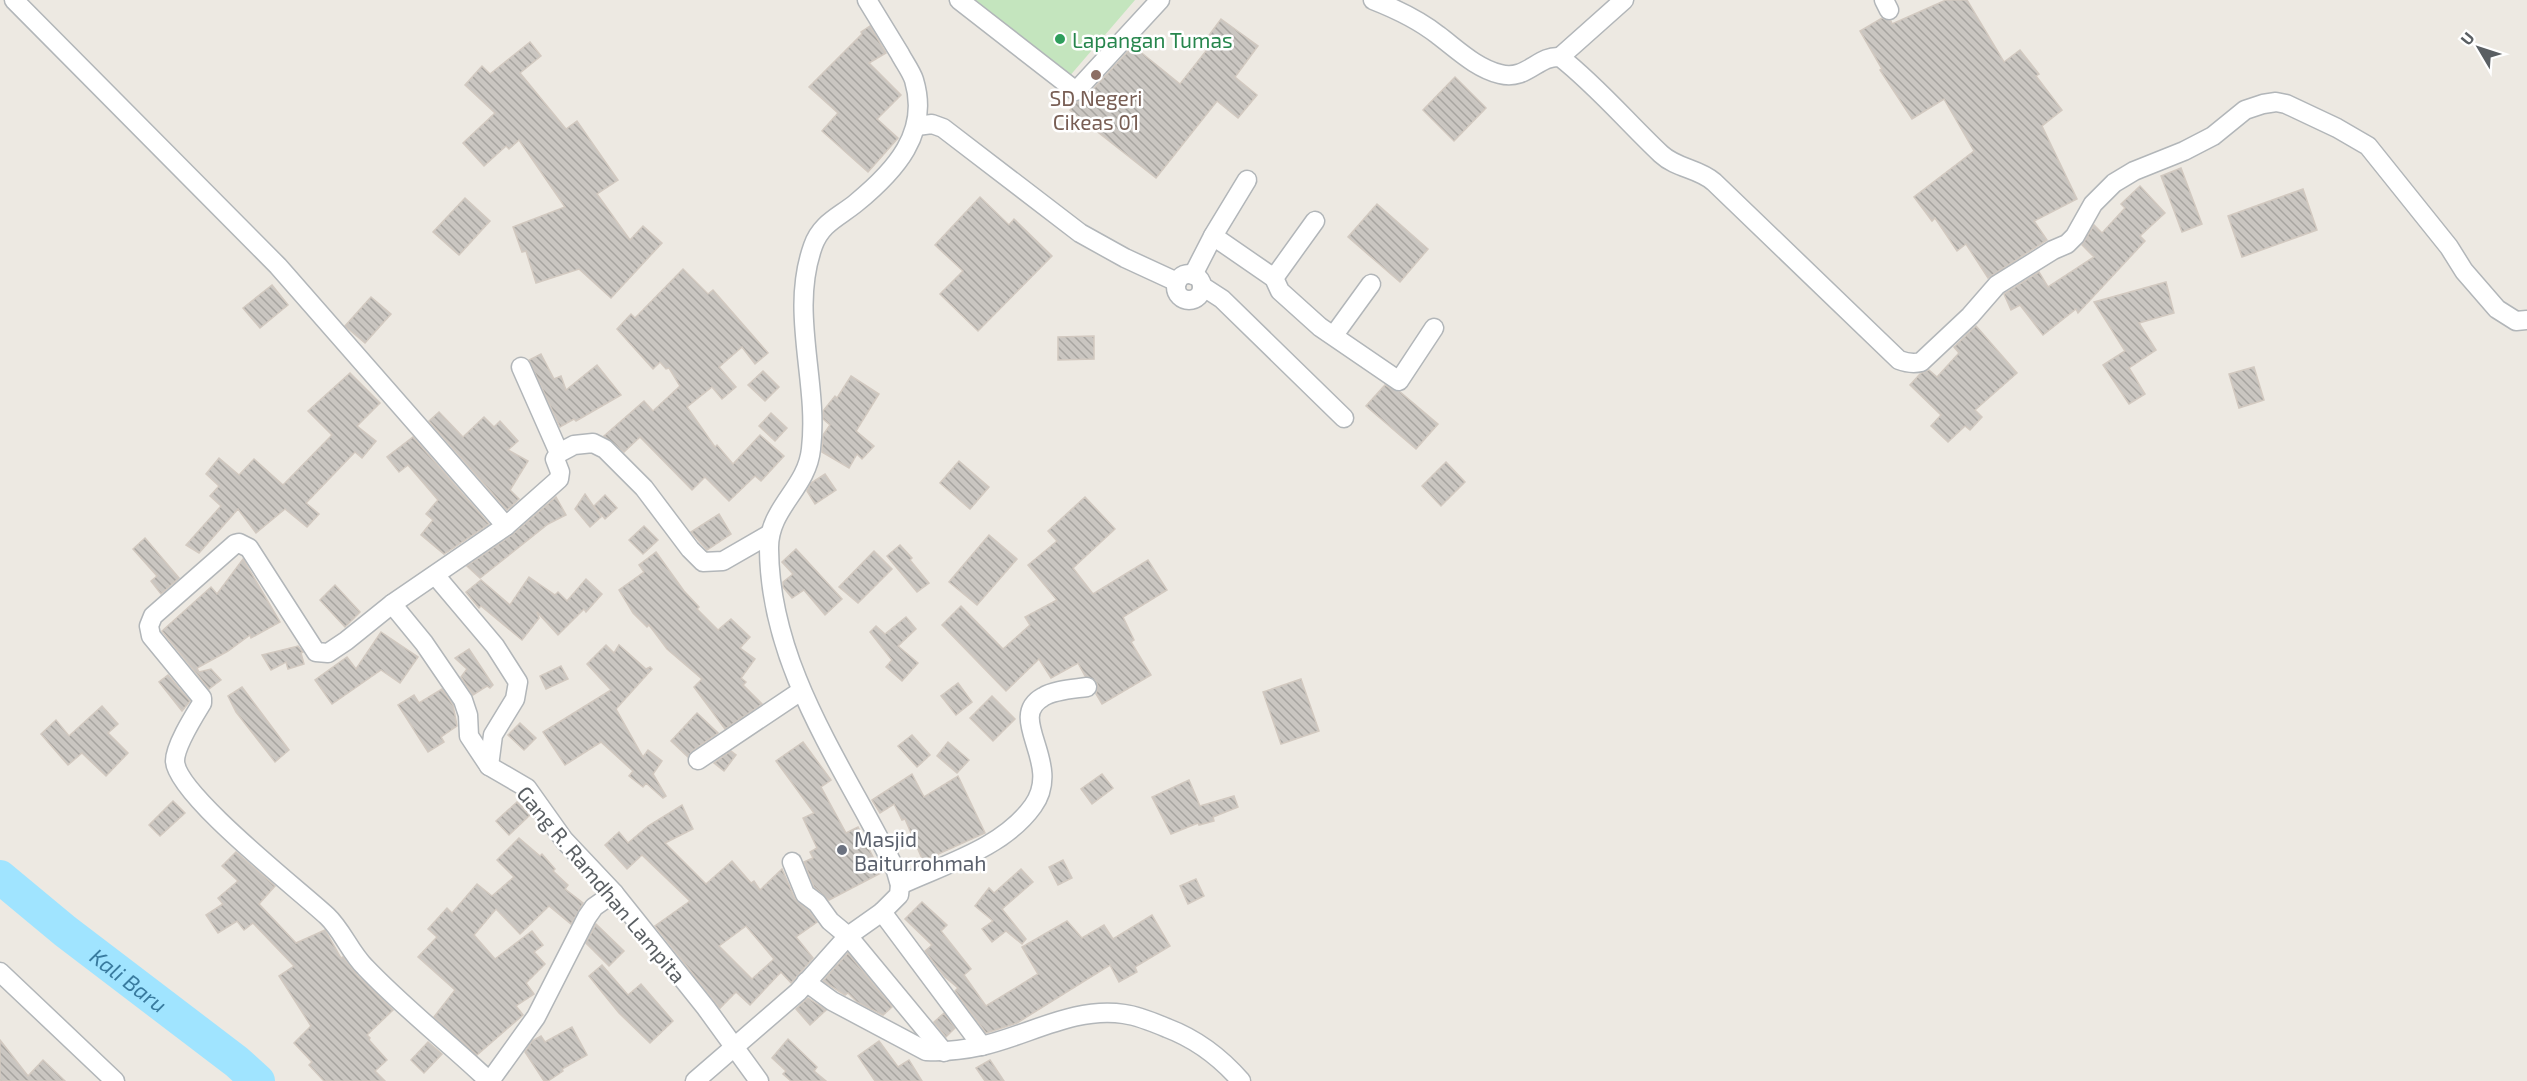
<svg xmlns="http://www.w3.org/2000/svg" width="2527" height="1081" viewBox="0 0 2527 1081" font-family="'Exo 2',sans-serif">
  <defs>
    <pattern id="building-back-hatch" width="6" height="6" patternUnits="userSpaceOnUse" patternTransform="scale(1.5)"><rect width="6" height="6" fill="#cac6c1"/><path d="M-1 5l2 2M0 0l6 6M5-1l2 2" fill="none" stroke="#a7a4a0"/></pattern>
  </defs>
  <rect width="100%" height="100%" fill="#ede9e2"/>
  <!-- garden -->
  <path fill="#c4e5be" d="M971 0H1135L1068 78Z"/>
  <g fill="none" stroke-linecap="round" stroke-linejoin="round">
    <!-- river -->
    <path stroke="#a0e4ff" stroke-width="34" id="s1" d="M0 877 65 931 237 1062 258 1081"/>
  </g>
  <!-- building -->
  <g fill="url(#building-back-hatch)" stroke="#d2c9c0" stroke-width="1.5" fill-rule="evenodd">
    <path d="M1946 0H1967L2004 62 2020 50 2039 74 2036 76 2062 110 2042 126 2077 199 2034 221 2047 240 1988 278 1966 244 1957 251 1935 218 1932 221 1914 197 1974 151 1944 99 1912 119 1880 70 1882 69 1860 31 1882 18 1891 21 1892 24Z"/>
    <path d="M1221 19 1258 46 1235 77 1257 95 1238 118 1217 101 1156 178 1070 110 1076 102 1084 99 1133 46 1180 84 1210 46 1204 42Z"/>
    <path d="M870 26 886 53 869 63 901 95 877 119 898 138 868 172 822 131 838 113 809 87 862 34 861 32Z"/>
    <path d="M530 42 541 56 520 73 566 129 577 121 618 180 597 194 630 240 643 226 662 243 611 298 579 269 536 283 526 251 522 252 513 227 565 207 519 140 509 149 506 146 484 166 463 143 495 113 465 85 482 66 490 74Z"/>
    <path d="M1455 77 1486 108 1454 141 1423 110Z"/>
    <path d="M2181 168 2202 224 2182 232 2161 176Z"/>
    <path d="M2140 186 2165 213 2140 236 2145 241 2078 313 2076 309 2043 335 2020 305 2011 310 2004 294 2039 272 2048 287 2094 257 2082 245 2094 225 2102 233 2125 208 2121 204Z"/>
    <path d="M2303 189 2317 230 2242 257 2228 216Z"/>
    <path d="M980 197 1009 225 1014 219 1052 256 978 331 940 294 963 271 935 245Z"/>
    <path d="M465 198 490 221 459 255 433 232Z"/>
    <path d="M1377 204 1428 249 1400 282 1348 237Z"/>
    <path d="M683 269 708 294 713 290 768 353 755 364 742 347 719 367 736 387 722 399 712 387 687 407 715 447 717 445 733 464 760 435 784 456 761 481 755 476 729 501 705 477 692 490 640 437 624 452 604 436 644 401 653 411 680 386 669 368 666 369 660 362 653 369 617 329 631 314 635 318Z"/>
    <path d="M2166 282 2174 313 2139 323 2156 350 2129 368 2145 394 2129 404 2103 365 2125 351 2094 302Z"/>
    <path d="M272 285 288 305 260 328 243 308Z"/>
    <path d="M371 297 391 314 365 343 345 326Z"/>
    <path d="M1976 326 2017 373 1975 410 1982 417 1970 430 1965 426 1948 442 1931 426 1941 415 1910 385 1921 373 1929 370 1937 377 1959 353 1954 347Z"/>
    <path d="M1094 336V359L1058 360V337Z"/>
    <path d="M541 354 554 379 561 376 566 390 597 365 621 395 576 421 574 419 560 427 529 360Z"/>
    <path d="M2254 367 2264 400 2239 408 2229 374Z"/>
    <path d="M763 371 779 387 765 401 748 385Z"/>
    <path d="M350 373 380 403 357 426 376 441 362 458 355 452 306 503 319 514 307 527 285 509 256 533 238 509 199 553 186 545 221 506 210 496 219 486 206 474 219 458 239 475 254 459 283 485 332 435 308 411Z"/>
    <path d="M851 376 879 394 856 431 874 446 862 459 857 454 849 468 822 452 823 435 830 425 823 419V411L835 396 837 398Z"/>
    <path d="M1385 385 1400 392 1438 424 1416 449 1366 406Z"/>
    <path d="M439 412 463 437 484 417 494 427 500 421 518 441 508 450 528 461 510 490 519 499 507 510 429 421Z"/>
    <path d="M771 413 787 428 775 441 759 426Z"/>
    <path d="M413 437 489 524 444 554 421 535 433 520 426 514 438 500 408 465 399 472 387 457Z"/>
    <path d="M959 461 989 487 970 509 940 483Z"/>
    <path d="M1446 462 1465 482 1441 506 1422 486Z"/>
    <path d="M825 474 836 490 815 504 807 491 811 483Z"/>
    <path d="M585 494 601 517 590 527 575 509Z"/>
    <path d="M605 495 617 508 605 519 594 506Z"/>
    <path d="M556 497 566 515 548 524 480 578 467 566 512 535Z"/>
    <path d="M1085 497 1115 529 1073 568 1093 594 1148 560 1167 590 1123 617 1134 640 1131 642 1151 675 1102 704 1096 694 1098 686 1096 681 1085 676 1078 663 1051 678 1039 659 1006 691 942 625 961 606 1003 649 1030 625 1025 617 1057 600 1028 565 1057 541 1048 531Z"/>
    <path d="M719 514 731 534 707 550 691 532Z"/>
    <path d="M644 526 658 540 643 554 629 540Z"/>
    <path d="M989 535 1017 559 977 605 949 582Z"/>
    <path d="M145 538 179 578 161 594 151 581 157 576 133 549Z"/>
    <path d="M900 545 912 558 910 560 929 583 917 592 887 556Z"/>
    <path d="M796 549 842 599 825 615 804 590 792 598 783 587V582L793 574 782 562Z"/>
    <path d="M874 551 892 569 858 603 839 587Z"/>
    <path d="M656 552 684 591 699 607 697 609 718 630 731 619 750 637 740 648 755 659 741 678 746 682 743 685 762 704 725 729 694 687 702 679 667 649 649 625 647 627 633 613 619 590 644 572 639 565Z"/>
    <path d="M243 559 280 622 251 638 250 635 228 651 197 668 199 672 211 669 221 680 209 689 162 631 211 587 217 594Z"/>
    <path d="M529 577 555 595 558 592 567 601 586 579 602 594 586 612 584 609 558 635 537 612 539 618 522 640 481 606 479 608 466 592 481 580 510 605Z"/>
    <path d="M335 585 360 612 345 627 320 600Z"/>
    <path d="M906 617 916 629 898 646 918 663 902 681 886 667 892 660 870 632 876 626 885 634Z"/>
    <path d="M381 632 418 657 400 683 381 670 332 704 315 680 347 657 356 669Z"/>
    <path d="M606 645 614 653 619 645 646 669 650 667 652 669 616 709 643 757 648 750 662 761 653 774 666 796 663 798 646 783 643 787 629 776 633 771 601 742 565 765 543 732 611 690 587 664Z"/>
    <path d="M298 646 303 652 301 653 304 664 288 669 286 662 271 670 262 655Z"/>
    <path d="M469 649 493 685 490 688 487 686 473 695 461 677 467 669 455 658Z"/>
    <path d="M561 666 568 679 546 689 540 676Z"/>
    <path d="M168 675 190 701 182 711 159 682Z"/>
    <path d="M1301 679 1319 731 1281 744 1263 692Z"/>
    <path d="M958 683 972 702 956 715 941 696Z"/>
    <path d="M242 687 289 750 275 762 236 712 228 696Z"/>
    <path d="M442 689 453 705 457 726 441 737 444 742 428 752 398 705 414 695 419 703Z"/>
    <path d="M992 696 1015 719 993 741 970 718Z"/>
    <path d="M102 706 118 724 108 733 128 753 106 776 82 753 68 765 41 734 56 720 69 736Z"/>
    <path d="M697 713 718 733 692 751 688 757 671 741Z"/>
    <path d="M520 723 536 738 524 750 508 735Z"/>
    <path d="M912 735 930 755 917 767 898 746Z"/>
    <path d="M803 742 831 780 821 787 846 833 858 827 881 873 829 900 814 887 804 862 813 858 810 852 817 848 803 818 814 813 776 761Z"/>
    <path d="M948 742 969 760 957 773 937 756Z"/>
    <path d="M731 751 736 755 724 771 714 763Z"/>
    <path d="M912 774 924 797 958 776 985 833 923 861 905 819 902 820 894 804 880 813 872 800Z"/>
    <path d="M1102 774 1113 788 1092 804 1081 789Z"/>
    <path d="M1189 780 1200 806 1234 796 1238 807 1213 817 1214 821 1199 825 1198 823 1171 834 1152 797Z"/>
    <path d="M173 801 185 813 160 836 149 825Z"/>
    <path d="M517 802 530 815 509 835 496 821Z"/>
    <path d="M682 805 693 829 665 843 706 884 732 861 751 883 754 881 760 890 782 869 795 899 809 911 817 922 796 937 813 958 791 983 781 972 750 1005 736 992 720 1008 655 926 690 901 642 855 627 869 605 845 619 832 628 843 648 826ZM746 926 774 959 752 979 719 946Z"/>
    <path d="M519 838 540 856 542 854 555 869 553 871 568 885 565 889 583 903 571 924 549 906 520 934 496 909 474 935 495 959 532 931 543 945 534 952 545 964 526 983 534 994 516 1006 523 1015 477 1055 434 1017 455 990 418 957 437 937 428 929 447 908 452 913 477 884 492 896 514 877 497 860Z"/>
    <path d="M236 852 275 886 259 904 296 943 325 930 341 958 343 957 357 975 393 1010 367 1035 370 1038 369 1040 387 1060 375 1071 385 1081H324L309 1065 312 1062 294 1043 311 1026 279 976 294 966 253 923 244 930 237 921 218 933 206 915 223 904 218 898 238 881 222 866Z"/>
    <path d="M1063 860 1072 878 1058 885 1049 867Z"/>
    <path d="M1021 869 1033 882 1002 909 1026 939 1022 944 1006 931 992 942 982 929 993 921 975 906 989 888 994 893Z"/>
    <path d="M1196 879 1204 896 1188 904 1180 886Z"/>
    <path d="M922 902 947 925 941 931 971 969 964 975 986 1006 1038 974 1022 947 1067 921 1082 938 1104 925 1113 939 1152 915 1170 946 1135 967 1137 972 1119 982 1110 965 1017 1023 986 1033 955 991 958 988 945 977 925 951 932 945 905 919Z"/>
    <path d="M596 924 624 951 609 966 586 943Z"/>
    <path d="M848 953 892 1007 883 1015 857 1002 848 993 845 995 823 981Z"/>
    <path d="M602 965 628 995 641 984 673 1021 650 1043 619 1013 589 976Z"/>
    <path d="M808 998 826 1010 810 1025 796 1009Z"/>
    <path d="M944 1013 955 1028 946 1037 934 1022Z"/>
    <path d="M572 1027 587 1055 562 1069 563 1071 548 1081H544L525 1052 532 1041 541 1036 545 1042Z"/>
    <path d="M788 1039 817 1067 814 1071 826 1081H791L783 1074 786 1071 772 1058Z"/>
    <path d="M0 1040 28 1076 43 1060 65 1081H0Z"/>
    <path d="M879 1041 898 1067 909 1060 922 1081H875L858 1056Z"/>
    <path d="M428 1042 442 1054 424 1073 411 1060Z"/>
    <path d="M990 1060 1004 1081H985L976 1068Z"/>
  </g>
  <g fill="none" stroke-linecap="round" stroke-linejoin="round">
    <!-- street casing -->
    <g stroke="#b2b6b9" stroke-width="21">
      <g id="street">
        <path d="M14 0 278 266 506 526 392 604 346 641 328 653 316 652 249 548 239 543 235 544 153 616 149 626 151 636 202 698V703C194 716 175 746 175 761 176 794 298 889 327 916 342 930 350 952 365 967 404 1008 448 1042 489 1081"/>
        <path d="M959 0 1076 91 1160 0"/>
        <path d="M1373 0C1396 9 1419 20 1438 35 1458 50 1476 68 1500 74 1527 81 1538 55 1560 57 1597 86 1627 122 1661 154 1677 169 1698 168 1714 182L1899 360C1907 363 1913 364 1921 362L1970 316 1997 285 2053 250 2067 244 2075 236 2093 204 2114 183 2134 171 2184 151 2213 136 2245 110 2263 104 2276 102 2286 104 2337 128 2368 146 2449 247 2464 271 2497 309 2516 321 2527 320"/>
        <path d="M1884 0 1889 10"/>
        <path d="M1560 57 1624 0"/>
        <path d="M917 126 932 124 943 128 1080 233 1125 258 1177 282"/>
        <path d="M1213 236 1247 180"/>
        <circle cx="1189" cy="287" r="13"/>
        <path d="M1193 275 1213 236 1274 278 1280 291 1320 327 1399 381 1434 328"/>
        <path d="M1274 278 1315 221"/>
        <path d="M1202 286 1222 299 1344 418"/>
        <path d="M1334 335 1371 284"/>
        <path d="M521 367 559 453"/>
        <path d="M506 526 559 479 560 472 555 459 559 453 574 445 593 443 605 449 644 488 690 549 703 562 723 561 770 534"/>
        <path d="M435 575 495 646 518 682 515 699 493 735 489 766"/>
        <path d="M392 604 424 643 463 700 468 715 469 736 489 766 527 788 564 840 614 893 706 1008 759 1081"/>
        <path d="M698 760 801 691"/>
        <path d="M792 862 805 894 817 903 830 921 848 936 944 1052"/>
        <path d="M900 885C945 864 1003 848 1033 806 1064 763 1005 718 1043 697 1054 690 1074 689 1087 687"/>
        <path d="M882 912 982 1046"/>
        <path d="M0 972 115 1081"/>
        <path d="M806 982 832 1001 926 1051C945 1052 963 1050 981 1046 1027 1036 1075 1006 1124 1014 1138 1016 1153 1022 1167 1028 1196 1039 1221 1058 1241 1081"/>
        <path d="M490 1081 536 1017 587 917 594 907 614 893"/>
        <path d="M695 1081 798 992 848 936 882 912 899 895 900 885 896 871C845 768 770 669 769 549 768 508 807 489 811 449 819 381 789 313 813 246 821 223 839 217 856 203 895 171 930 133 914 80 911 71 904 62 900 54 889 36 878 18 867 0"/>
      </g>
    </g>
    <!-- street -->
    <use href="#street" stroke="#fff" stroke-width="18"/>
  </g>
  <!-- markers -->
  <circle fill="#2e9e5b" stroke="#fff" stroke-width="2" cx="1060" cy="39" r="6"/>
  <circle fill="#8d6e63" stroke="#fff" stroke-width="2" cx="1096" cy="75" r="6"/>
  <circle fill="#6b7280" stroke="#fff" stroke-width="2" cx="842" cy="850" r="6"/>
  <g text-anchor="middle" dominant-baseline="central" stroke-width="5" stroke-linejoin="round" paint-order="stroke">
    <!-- leisure labels -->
    <g font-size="21" fill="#27864d" stroke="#fff" text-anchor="start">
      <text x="1072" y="39">Lapangan Tumas</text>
    </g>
    <!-- education labels -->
    <g font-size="21" fill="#785e54" stroke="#fff">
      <text x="1096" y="97">SD Negeri<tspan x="1096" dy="24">Cikeas 01</tspan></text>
    </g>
    <!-- worship labels -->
    <g font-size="21" fill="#5b616d" stroke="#fff" text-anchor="start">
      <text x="854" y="838">Masjid<tspan x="854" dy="24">Baiturrohmah</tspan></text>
    </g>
    <!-- street labels -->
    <g font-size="21" fill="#5a5f63" stroke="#fff">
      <text transform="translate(602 884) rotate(50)">Gang R. Ramdhan Lampita</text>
    </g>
    <!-- water labels -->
    <g font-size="22" font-style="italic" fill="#397b9f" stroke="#fff">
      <text stroke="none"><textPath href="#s1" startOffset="165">Kali Baru</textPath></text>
    </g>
  </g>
  <!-- north arrow -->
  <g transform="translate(2479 48) rotate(309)" stroke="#ffffff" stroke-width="4.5" paint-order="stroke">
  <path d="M0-4.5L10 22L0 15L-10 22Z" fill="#5a5f63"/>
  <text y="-9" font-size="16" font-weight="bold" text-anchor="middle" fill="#5a5f63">U</text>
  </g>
</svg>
